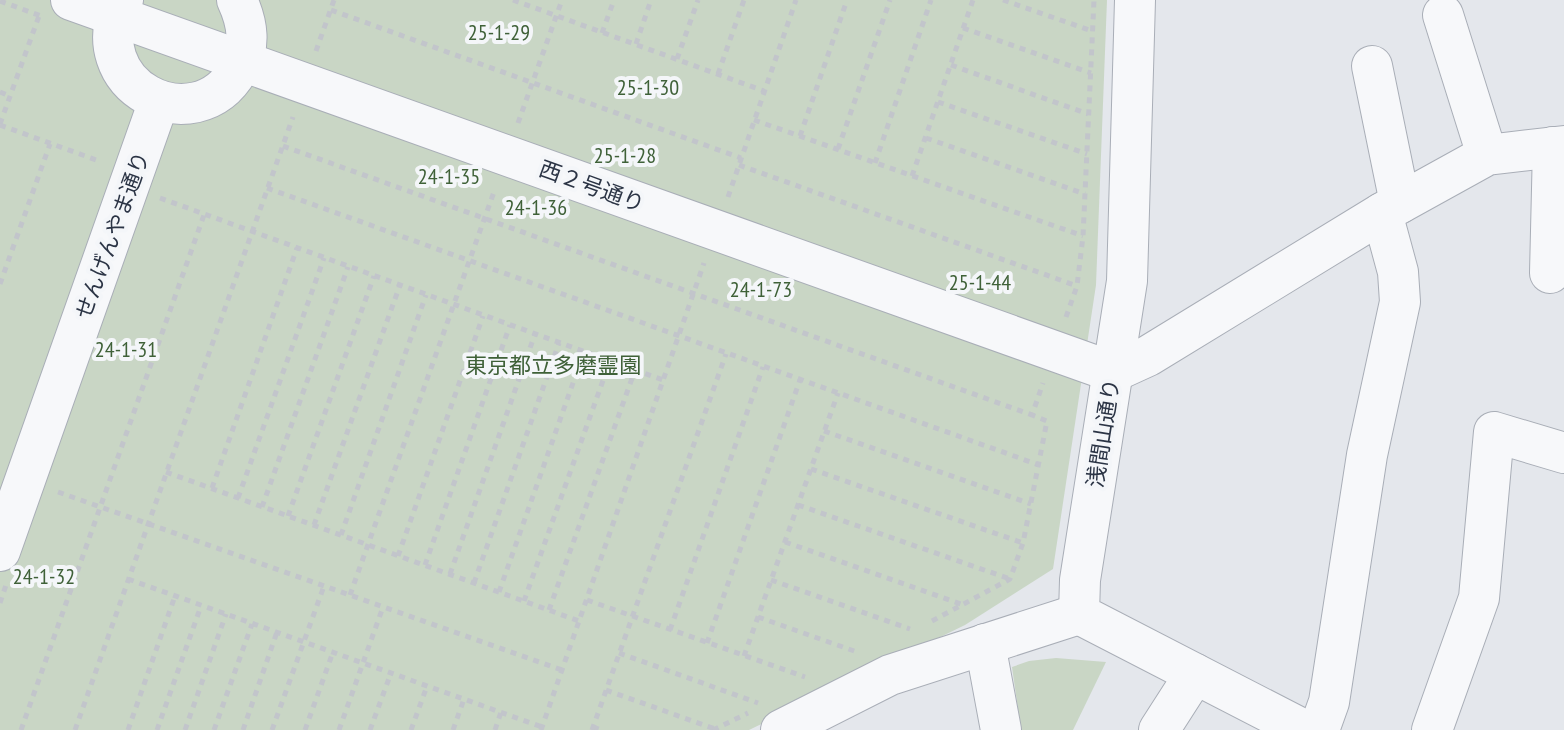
<svg xmlns="http://www.w3.org/2000/svg" width="1564" height="730" viewBox="0 0 1564 730" font-family="'PT Sans Narrow','Noto Sans JP',sans-serif">
  <rect width="100%" height="100%" fill="#e4e7ec"/>
  <!-- green -->
  <g fill="#c9d6c5">
    <path d="M0 0H1107L1096 285 1053 569 965 625 749 730H0Z"/>
    <path d="M1056 658 1106 662 1073 730H1021L1012 667 1029 661Z"/>
  </g>
  <g fill="none" stroke-linecap="round" stroke-linejoin="round">
    <!-- minor casing -->
    <g stroke="#a9aeb7" stroke-width="42">
      <g id="minor">
        <path d="M71 0 1113 372 1148 356 1382 213 1487 155 1564 146"/>
        <path d="M123 0C79 86 195 144 238 70 251 46 248 24 237 0"/>
        <path d="M1135 0 1127 281 1080 580 1079 614 1304 730"/>
        <path d="M1443 15 1487 155"/>
        <path d="M1372 66 1400 203"/>
        <path d="M1550 273 1553 147"/>
        <path d="M0 551 159 101"/>
        <path d="M985 644 1001 730"/>
        <path d="M781 730 890 675 1079 614"/>
        <path d="M1159 730 1195 674"/>
        <path d="M1319 730 1329 702 1367 455 1400 302 1398 272 1382 213"/>
        <path d="M1432 730 1479 598 1494 432 1564 453"/>
      </g>
    </g>
    <!-- path -->
    <g stroke="#c2c5cb" stroke-width="5" stroke-dasharray="6 6" stroke-linecap="butt">
      <path d="M513 0 764 91"/>
      <path d="M1003 0 1092 31"/>
      <path d="M0 1 41 16"/>
      <path d="M331 10 741 158"/>
      <path d="M963 28 1091 73"/>
      <path d="M602 33 614 0"/>
      <path d="M636 44 651 0"/>
      <path d="M316 51 334 0"/>
      <path d="M677 59 698 0"/>
      <path d="M951 65 1088 114"/>
      <path d="M718 74 744 0"/>
      <path d="M0 92 10 96"/>
      <path d="M938 102 1087 154"/>
      <path d="M754 120 1083 236"/>
      <path d="M518 123 562 0"/>
      <path d="M0 124 39 16"/>
      <path d="M0 125 99 161"/>
      <path d="M800 136 847 0"/>
      <path d="M926 138 1085 194"/>
      <path d="M283 146 1032 415"/>
      <path d="M838 149 890 0"/>
      <path d="M875 163 931 0"/>
      <path d="M739 165 1077 286"/>
      <path d="M912 176 973 0"/>
      <path d="M267 188 1039 465"/>
      <path d="M728 197 796 0"/>
      <path d="M160 198 663 380"/>
      <path d="M0 284 50 144"/>
      <path d="M1066 317 1077 286 1083 236 1094 0"/>
      <path d="M824 431 1031 504"/>
      <path d="M811 469 1023 543"/>
      <path d="M166 472 579 621"/>
      <path d="M212 488 297 248"/>
      <path d="M58 492 562 670"/>
      <path d="M238 498 324 258"/>
      <path d="M798 505 1010 579"/>
      <path d="M262 507 348 267"/>
      <path d="M288 516 374 276"/>
      <path d="M314 525 400 285"/>
      <path d="M341 535 426 295"/>
      <path d="M785 542 961 604"/>
      <path d="M398 556 483 316"/>
      <path d="M425 565 510 325"/>
      <path d="M450 574 535 334"/>
      <path d="M128 579 542 727"/>
      <path d="M771 580 910 629"/>
      <path d="M474 583 559 343"/>
      <path d="M499 592 584 352"/>
      <path d="M350 595 495 189"/>
      <path d="M587 600 805 677"/>
      <path d="M524 601 610 361"/>
      <path d="M0 603 6 585"/>
      <path d="M549 610 635 370"/>
      <path d="M758 617 857 652"/>
      <path d="M932 621 1010 579 1023 543 1047 421 1032 415 1043 383"/>
      <path d="M670 630 763 367"/>
      <path d="M707 643 800 380"/>
      <path d="M619 653 758 703"/>
      <path d="M744 656 838 393"/>
      <path d="M606 690 715 729"/>
      <path d="M593 727 601 730"/>
      <path d="M21 730 204 215"/>
      <path d="M75 730 293 117"/>
      <path d="M128 730 175 596"/>
      <path d="M157 730 201 606"/>
      <path d="M185 730 226 614"/>
      <path d="M214 730 252 624"/>
      <path d="M243 730 277 632"/>
      <path d="M272 730 324 586"/>
      <path d="M305 730 333 652"/>
      <path d="M339 730 383 607"/>
      <path d="M370 730 391 673"/>
      <path d="M411 730 427 686"/>
      <path d="M453 730 464 699"/>
      <path d="M495 730 501 712"/>
      <path d="M541 730 704 263"/>
      <path d="M592 730 726 354"/>
      <path d="M713 730 748 713"/>
    </g>
    <!-- minor -->
    <use href="#minor" stroke="#f7f8fa" stroke-width="40"/>
  </g>
  <g text-anchor="middle" dominant-baseline="central" stroke-width="8" stroke-linejoin="round" paint-order="stroke">
    <!-- park labels -->
    <g font-size="22" fill="#3f6138" stroke="#f4f6f9">
      <text x="499" y="32">25-1-29</text>
      <text x="648" y="87">25-1-30</text>
      <text x="625" y="155">25-1-28</text>
      <text x="449" y="176">24-1-35</text>
      <text x="536" y="207">24-1-36</text>
      <text x="980" y="282">25-1-44</text>
      <text x="761" y="289">24-1-73</text>
      <text x="126" y="349">24-1-31</text>
      <text x="553" y="365">東京都立多磨霊園</text>
      <text x="44" y="576">24-1-32</text>
    </g>
    <!-- street labels -->
    <g font-size="22" fill="#2b3445" stroke="#f4f6f9">
      <text transform="translate(592 186) rotate(20)">西２号通り</text>
      <text transform="translate(112 235) rotate(-70)">せんげんやま通り</text>
      <text transform="translate(1103 433) rotate(-81)">浅間山通り</text>
    </g>
  </g>
</svg>
